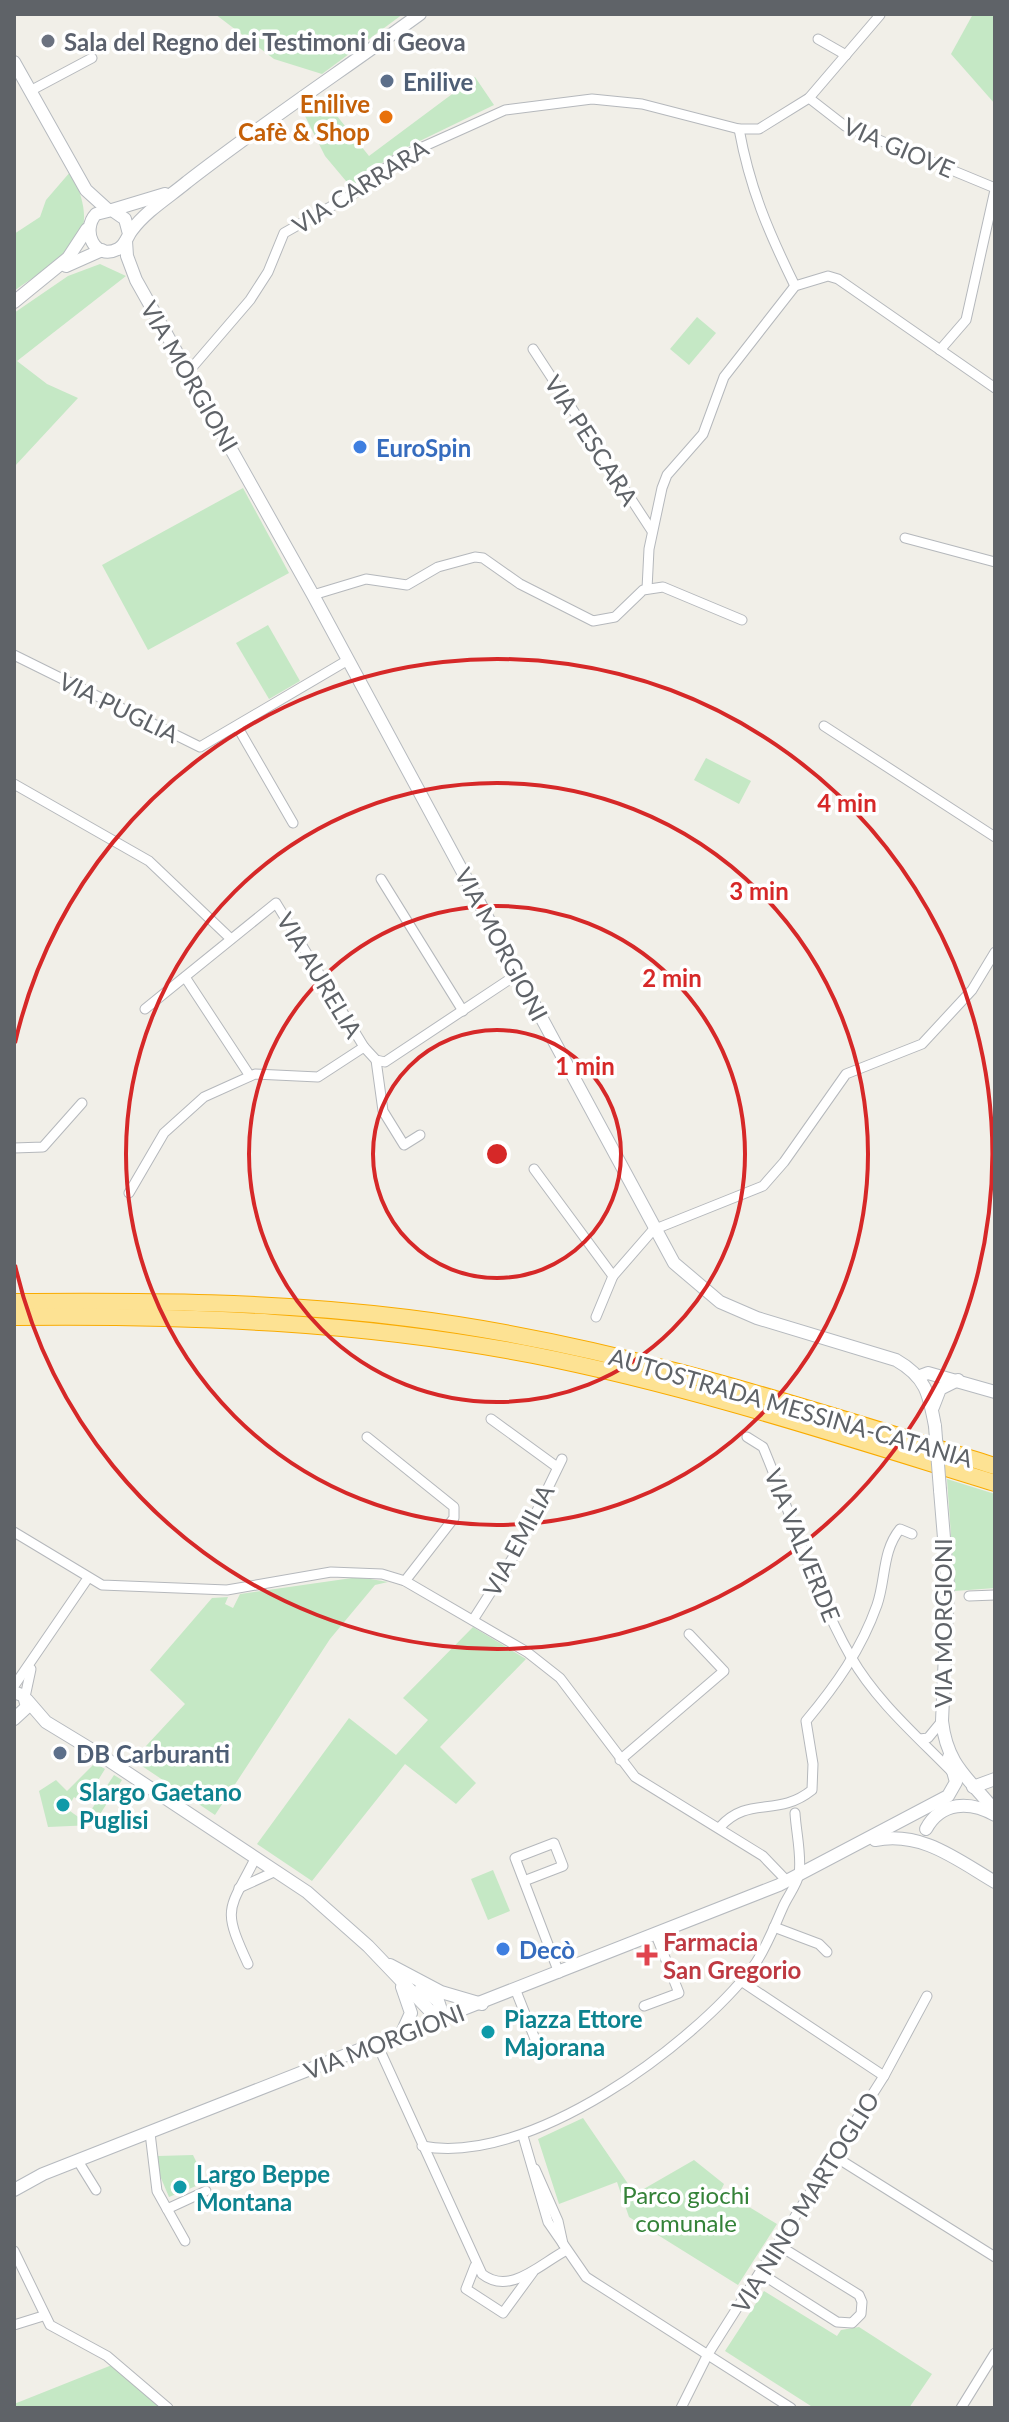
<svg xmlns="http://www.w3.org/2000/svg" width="1009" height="2422" viewBox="0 0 1009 2422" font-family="Lato,sans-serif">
  <rect width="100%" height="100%" fill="#f1efe8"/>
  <!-- green -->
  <g fill="#c5e8c5">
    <path d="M215 14H403L322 74 274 59Z"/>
    <path d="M973 14H995V104L951 54Z"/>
    <path d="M475 77 494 105 395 153 351 187 325 156 302 110 321 96 369 156Z"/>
    <path d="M71 171C105 243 68 252 14 291V234L40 217 46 200Z"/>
    <path d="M100 264 126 276 17 361 47 384 78 398 14 467V313L68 276Z"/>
    <path d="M697 317 716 333 689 365 670 349Z"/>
    <path d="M243 488 289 573 148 650 102 565Z"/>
    <path d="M268 625 300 681 269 699 236 643Z"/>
    <path d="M706 758 751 781 739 804 694 780Z"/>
    <path d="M947 1479 995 1494V1588L955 1591Z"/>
    <path d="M359 1577 388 1582 375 1585 330 1639 215 1815 133 1760 185 1704 150 1670 212 1598 228 1597 225 1604 233 1608 240 1594Z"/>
    <path d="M473 1627 526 1659 440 1747 476 1783 456 1804 405 1764 312 1881 257 1844 349 1718 396 1755 428 1720 403 1698Z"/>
    <path d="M95 1763 105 1769 84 1803 74 1797 67 1809 84 1821 114 1775 122 1780 93 1825 48 1827 39 1791 56 1780 67 1791Z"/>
    <path d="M493 1870 510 1911 488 1920 471 1879Z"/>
    <path d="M583 2118 635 2194 694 2160 724 2184 721 2190 777 2224 738 2285 629 2217 617 2182 559 2204 538 2139Z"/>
    <path d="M193 2155 206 2182 169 2197 158 2171V2156Z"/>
    <path d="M764 2291 837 2336 841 2330 859 2327 932 2374 909 2408H814L725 2351Z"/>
    <path d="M112 2365 162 2408H14V2404Z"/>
  </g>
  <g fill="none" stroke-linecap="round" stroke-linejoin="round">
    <!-- street casing -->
    <g stroke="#b5b8bc" stroke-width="11">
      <g id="street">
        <path d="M818 39 846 55"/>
        <path d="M30 91 92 58"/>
        <path d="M809 98 845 126 995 188"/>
        <path d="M739 129C750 189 768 231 795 286"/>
        <path d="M533 349 652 531"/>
        <path d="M940 350 966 320 995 190"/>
        <path d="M189 371 250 300 268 272 284 233 355 193 398 158 505 110 592 99 642 104 739 129H759L809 98 880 15"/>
        <path d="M905 538 995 562"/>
        <path d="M647 589 649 549 662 488 667 475 703 434 724 377 795 286 828 276 838 279 995 388"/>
        <path d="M313 595 366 579 407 585 438 567 475 557 483 558 520 584 593 621 615 617 643 590 663 587 742 620"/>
        <path d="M14 655 200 747 348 660"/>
        <path d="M237 726 293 823"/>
        <path d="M824 726 995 837"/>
        <path d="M14 784 149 861 231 939"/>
        <path d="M381 879 463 1011"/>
        <path d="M185 977 250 1076"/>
        <path d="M145 1009 276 903 364 1047"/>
        <path d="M376 1060 383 1111 404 1145 420 1135"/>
        <path d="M14 1148 43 1147 82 1103"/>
        <path d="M534 1169 613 1276"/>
        <path d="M129 1193 164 1133 204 1097 255 1074 318 1077 364 1047 376 1060 385 1062 519 973"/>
        <path d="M596 1317 613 1276 653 1230 763 1186 784 1162 846 1074 922 1044 972 990 995 952"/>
        <path d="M491 1419 557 1467"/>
        <path d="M367 1437 454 1507V1518L405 1581"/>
        <path d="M747 1437 763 1447C792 1516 814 1592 851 1657 876 1701 918 1737 953 1773"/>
        <path d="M14 1532 102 1585 227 1590 331 1572 382 1574 405 1581 527 1652 560 1678 635 1777 763 1856 787 1881"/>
        <path d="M969 1596 995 1595"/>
        <path d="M473 1620 519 1548 562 1459"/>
        <path d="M14 1686 88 1578"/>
        <path d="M25 1697 31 1669"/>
        <path d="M920 1739 928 1738 942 1721"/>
        <path d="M620 1760 724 1671 689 1634"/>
        <path d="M720 1827C749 1795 777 1818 812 1790L813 1764 806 1721C836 1685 861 1650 877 1605 886 1579 882 1551 900 1529L912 1534"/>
        <path d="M524 1881 563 1866 554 1843 515 1858 559 1973"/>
        <path d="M239 1888 276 1871"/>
        <path d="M774 1927 819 1944 827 1952"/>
        <path d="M248 1964C221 1906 229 1911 256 1857"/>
        <path d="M741 1981 884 2076"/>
        <path d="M516 1991 535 2039"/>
        <path d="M644 2006 679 1993 656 1935"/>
        <path d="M377 2044 482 2274C510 2296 540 2264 565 2251"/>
        <path d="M150 2133 157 2191 185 2241"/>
        <path d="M523 2136 548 2222 586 2277 791 2408"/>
        <path d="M422 2146C528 2167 692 2046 753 1967 766 1949 774 1927 783 1907 787 1897 797 1885 799 1874 802 1856 796 1832 795 1813"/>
        <path d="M834 2156 995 2257"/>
        <path d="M78 2161 96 2190"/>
        <path d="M535 2169 558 2221 563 2244"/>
        <path d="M167 2209 206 2191"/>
        <path d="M14 2251 50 2325 107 2356 168 2408"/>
        <path d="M475 2266 466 2289 503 2313 533 2272"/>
        <path d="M760 2273 837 2322 852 2323 861 2314 862 2302 859 2295 778 2245"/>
        <path d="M14 2325 43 2316"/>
        <path d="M681 2408 708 2354 884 2076 927 1996"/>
        <path d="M961 2408 995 2353"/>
      </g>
    </g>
    <!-- secondary casing -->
    <g stroke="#b6babf" stroke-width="14">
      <g id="secondary">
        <path d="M14 62 86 190 108 210"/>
        <path d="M112 210 165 194"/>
        <path d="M129 234 125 219 112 210 96 214C81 230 94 261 118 249 126 245 127 236 132 230 146 211 169 197 187 182 263 123 343 70 420 14"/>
        <path d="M126 241 127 256 136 280 313 595 674 1263 720 1302 757 1318 896 1360C926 1377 929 1394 935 1426"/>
        <path d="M66 266 102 250"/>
        <path d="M14 302 68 258 87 229"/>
        <path d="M920 1376 928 1373 995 1392"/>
        <path d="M933 1407 940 1389 958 1380"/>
        <path d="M940 1490 948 1586 942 1721C947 1766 969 1778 995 1811"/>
        <path d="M14 1692 24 1696 27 1707 14 1719"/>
        <path d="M27 1700 46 1722 102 1756 307 1892 368 1946 433 2014 444 2019"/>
        <path d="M973 1787 995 1779"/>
        <path d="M926 1829C941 1801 970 1801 995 1815"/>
        <path d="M875 1840C922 1831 956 1859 995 1882"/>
        <path d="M390 1965 441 1992 482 2004"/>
        <path d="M421 1988 438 2001 444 2019"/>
        <path d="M401 2035 411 2013 402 1987"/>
        <path d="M14 2190 43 2174 779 1885 948 1796 956 1782 949 1757"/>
      </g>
    </g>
    <!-- highway casing -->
    <g stroke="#f9ab00" stroke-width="18">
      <g id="highway">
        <path d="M14 1302C146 1301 276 1301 408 1318 609 1343 801 1406 995 1466"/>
        <path d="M14 1317C188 1315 362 1322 533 1355 690 1386 842 1436 995 1483"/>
      </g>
    </g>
    <!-- street -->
    <use href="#street" stroke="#fff" stroke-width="9"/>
    <!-- secondary -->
    <use href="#secondary" stroke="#fff" stroke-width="12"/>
    <!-- highway -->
    <use href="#highway" stroke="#fde293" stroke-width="16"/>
    <!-- secondary-bridge casing -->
    <g stroke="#b6babf" stroke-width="14" stroke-linecap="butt">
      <path id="secondary-bridge" d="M935 1426 940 1490"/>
    </g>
    <!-- secondary-bridge -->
    <use href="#secondary-bridge" stroke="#fff" stroke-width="12"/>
  </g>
  <!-- distance rings -->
  <g fill="none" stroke="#d62828" stroke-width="4">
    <circle cx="497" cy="1154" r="124"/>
    <circle cx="497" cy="1154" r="248"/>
    <circle cx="497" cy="1154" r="371"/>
    <path d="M15 1043A495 495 0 1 1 15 1265"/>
  </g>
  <!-- markers -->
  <circle fill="#6b7280" stroke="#fff" stroke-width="3" cx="48" cy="41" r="8"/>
  <g fill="#5c6f8a" stroke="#fff" stroke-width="3">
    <circle cx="387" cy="81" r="8"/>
    <circle cx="60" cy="1753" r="8"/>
  </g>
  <circle fill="#e8710a" stroke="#fff" stroke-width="3" cx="386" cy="117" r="8"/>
  <g fill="#3f7fe0" stroke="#fff" stroke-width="3">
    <circle cx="360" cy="447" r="8"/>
    <circle cx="503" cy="1949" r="8"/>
  </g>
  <g fill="#0f9aa8" stroke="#fff" stroke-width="3">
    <circle cx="63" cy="1805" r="8"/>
    <circle cx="488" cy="2032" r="8"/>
    <circle cx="180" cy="2187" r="8"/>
  </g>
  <path fill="#e0444e" stroke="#fff" stroke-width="3" d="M643 1943h8v8h8v8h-8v8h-8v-8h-8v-8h8z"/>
  <g text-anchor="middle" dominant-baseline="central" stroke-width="7" stroke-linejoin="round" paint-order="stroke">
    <!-- worship labels -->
    <g font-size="24" font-weight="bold" fill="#5b616d" stroke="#fff" text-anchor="start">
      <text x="64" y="41">Sala del Regno dei Testimoni di Geova</text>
    </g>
    <!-- service labels -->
    <g font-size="24" font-weight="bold" fill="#4e5e75" stroke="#fff" text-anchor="start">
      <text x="403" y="81">Enilive</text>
      <text x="76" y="1753">DB Carburanti</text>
    </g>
    <!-- food labels -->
    <g font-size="24" font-weight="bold" fill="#c56008" stroke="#fff" text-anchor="end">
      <text x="370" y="103">Enilive<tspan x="370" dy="28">Cafè &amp; Shop</tspan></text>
    </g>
    <!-- street labels -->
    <g font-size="24" fill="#5f6368" stroke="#fff">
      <text transform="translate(899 147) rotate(23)">VIA GIOVE</text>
      <text transform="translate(360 186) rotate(-32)">VIA CARRARA</text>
      <text transform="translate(190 376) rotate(60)">VIA MORGIONI</text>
      <text transform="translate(592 440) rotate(57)">VIA PESCARA</text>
      <text transform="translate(119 707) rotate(26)">VIA PUGLIA</text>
      <text transform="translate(502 944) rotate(62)">VIA MORGIONI</text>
      <text transform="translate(320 975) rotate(59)">VIA AURELIA</text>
      <text transform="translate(791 1407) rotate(16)">AUTOSTRADA MESSINA-CATANIA</text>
      <text transform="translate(518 1540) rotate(-62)">VIA EMILIA</text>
      <text transform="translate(803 1545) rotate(68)">VIA VALVERDE</text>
      <text transform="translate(942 1623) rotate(-90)">VIA MORGIONI</text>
      <text transform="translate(384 2041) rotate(-21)">VIA MORGIONI</text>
      <text transform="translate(805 2202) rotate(-58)">VIA NINO MARTOGLIO</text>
    </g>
    <!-- shop labels -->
    <g font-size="24" font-weight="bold" fill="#366cbe" stroke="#fff" text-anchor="start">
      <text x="376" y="447">EuroSpin</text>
      <text x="519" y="1949">Decò</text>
    </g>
    <!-- culture labels -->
    <g font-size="24" font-weight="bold" fill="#0d838f" stroke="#fff" text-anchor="start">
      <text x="79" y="1791">Slargo Gaetano<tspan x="79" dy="28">Puglisi</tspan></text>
      <text x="504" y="2018">Piazza Ettore<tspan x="504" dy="28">Majorana</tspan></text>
      <text x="196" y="2173">Largo Beppe<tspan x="196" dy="28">Montana</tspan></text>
    </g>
    <!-- health labels -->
    <g font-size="24" font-weight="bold" fill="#be3a42" stroke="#fff" text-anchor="start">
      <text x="663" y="1941">Farmacia<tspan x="663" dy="28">San Gregorio</tspan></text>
    </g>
    <!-- park labels -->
    <g font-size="24" fill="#348238" stroke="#fff">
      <text x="686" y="2194">Parco giochi<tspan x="686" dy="28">comunale</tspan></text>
    </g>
  </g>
  <circle cx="497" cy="1154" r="12" fill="#d62828" stroke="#fff" stroke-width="4"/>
  <g font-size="24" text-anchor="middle" font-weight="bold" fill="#d62828" stroke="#fff" stroke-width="7" stroke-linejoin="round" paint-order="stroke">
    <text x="847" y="812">4 min</text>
    <text x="759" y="900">3 min</text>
    <text x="672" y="987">2 min</text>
    <text x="585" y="1075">1 min</text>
  </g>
  <!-- border -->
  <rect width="1009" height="2422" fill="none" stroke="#5f6368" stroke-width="32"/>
</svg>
